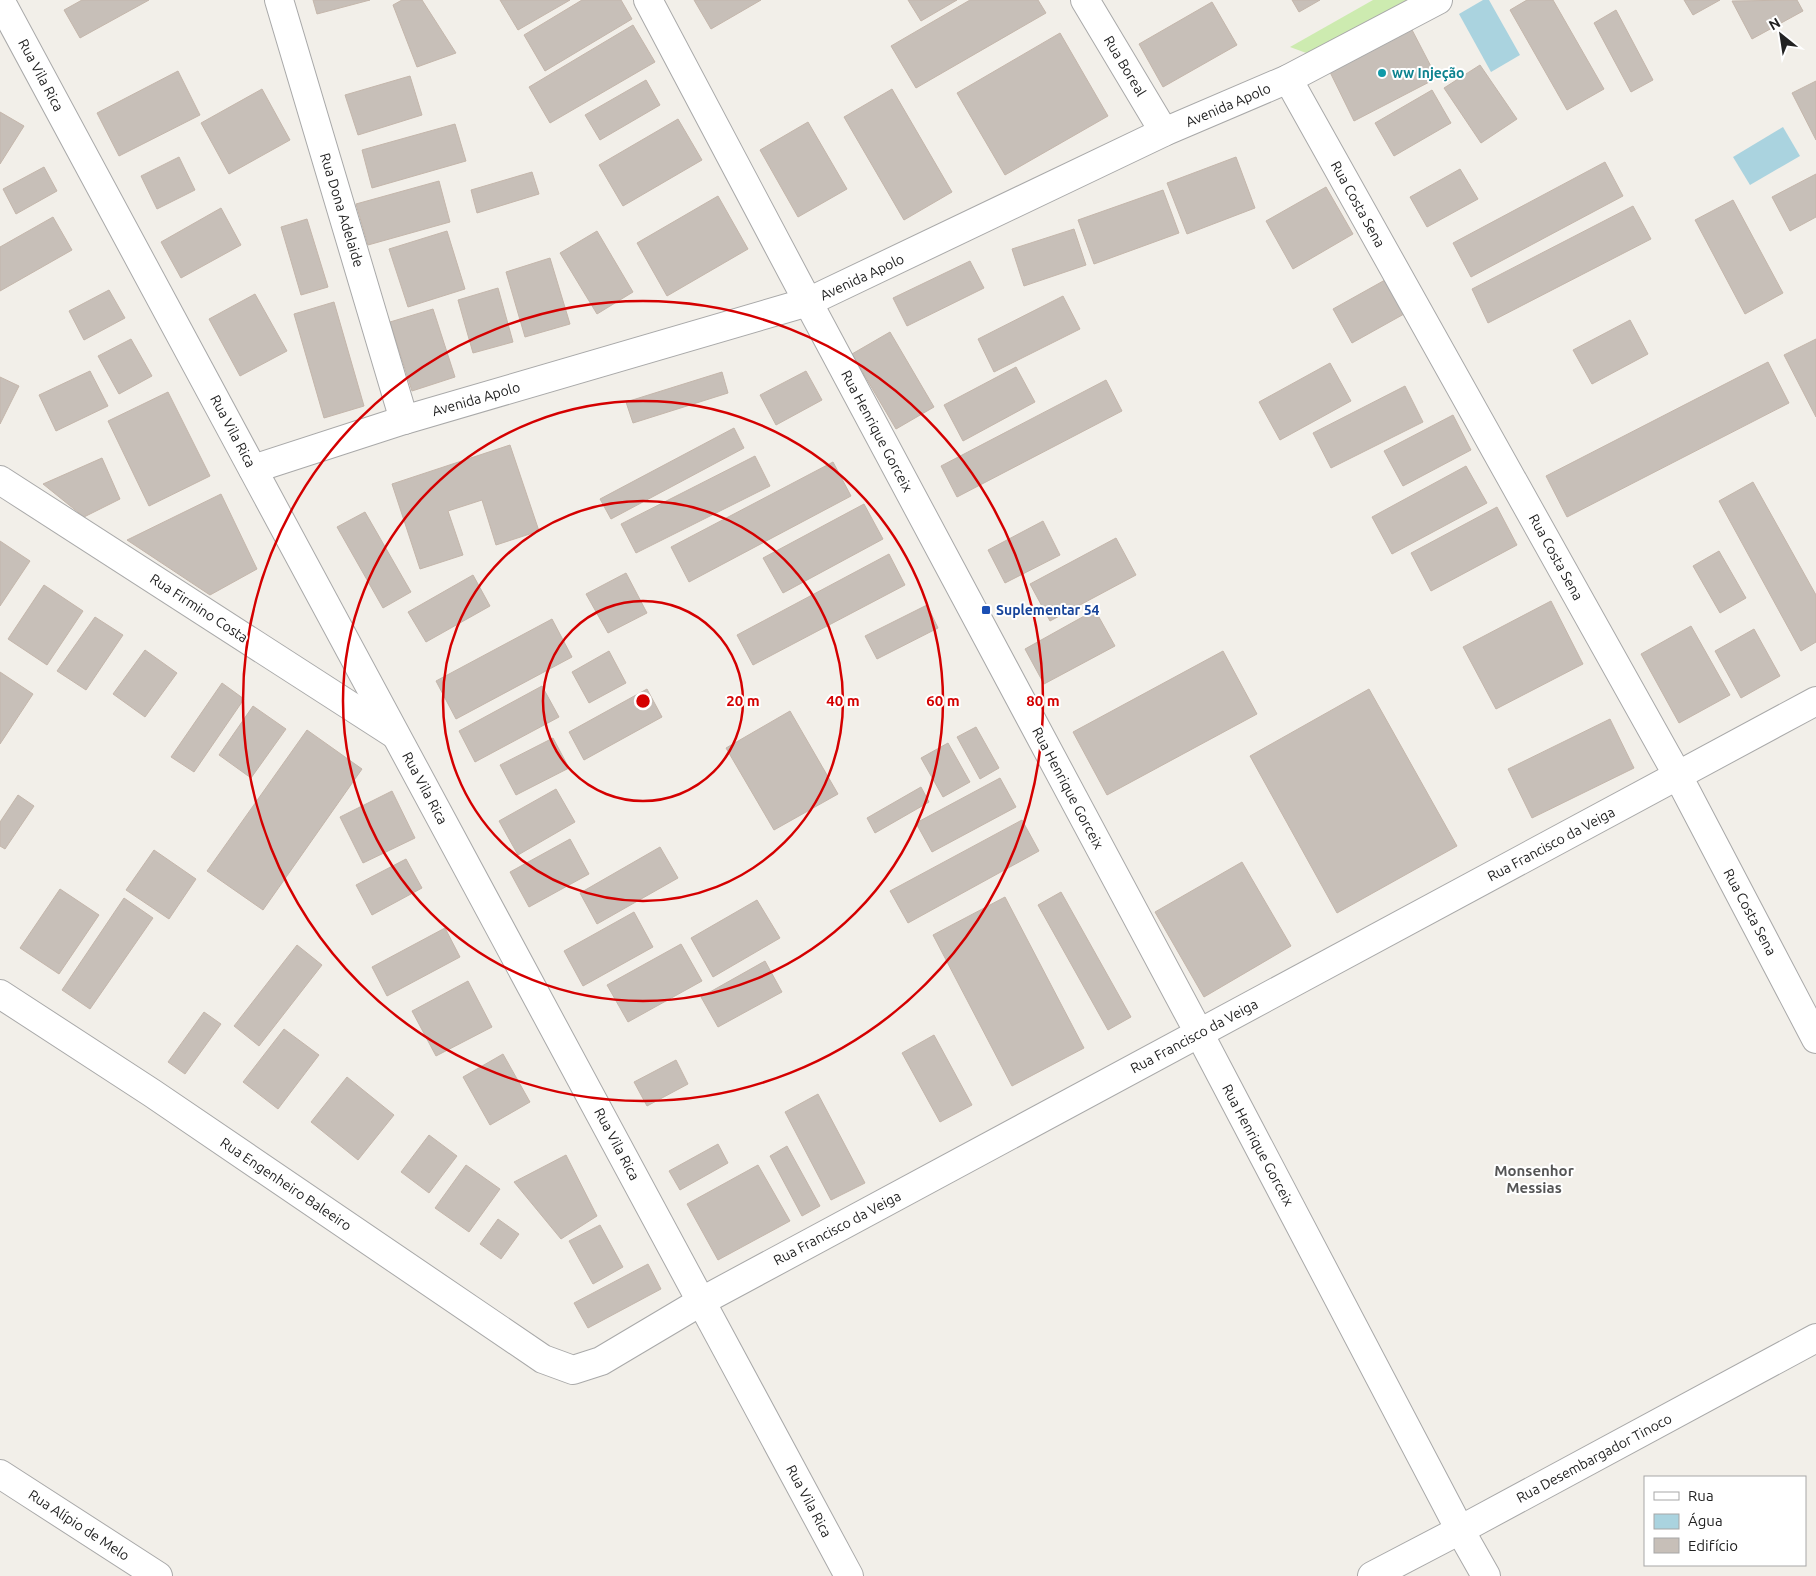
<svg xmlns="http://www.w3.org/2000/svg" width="1816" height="1576" viewBox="0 0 1816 1576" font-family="Ubuntu,sans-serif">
  <rect width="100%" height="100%" fill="#f2efe9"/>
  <!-- grass -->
  <path fill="#cdebb0" d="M1373 0H1420L1317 57 1290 47Z"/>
  <!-- water -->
  <g fill="#aad3df">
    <path d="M1483 0H1489L1520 55 1491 72 1459 14Z"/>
    <path d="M1783 127 1800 156 1750 185 1733 157Z"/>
  </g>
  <!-- building -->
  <g fill="#c7bfb8" stroke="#c4b6ab">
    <path d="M82 0H149L80 38 64 10Z"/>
    <path d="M313 0H370L317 14Z"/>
    <path d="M402 0H422L456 53 417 67 393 5Z"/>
    <path d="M500 0H570L518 30Z"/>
    <path d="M582 0H621L632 19 545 71 524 35Z"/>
    <path d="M694 0H761L711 29Z"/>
    <path d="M908 0H957L921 21Z"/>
    <path d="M970 0H1038L1046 13 916 88 891 46Z"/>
    <path d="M1292 0H1320L1299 12Z"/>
    <path d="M1527 0H1553L1604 89 1567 110 1510 10Z"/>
    <path d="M1684 0H1720L1693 15Z"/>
    <path d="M1797 0 1803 11 1752 39 1732 1Z"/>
    <path d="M1212 2 1237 45 1163 87 1139 44Z"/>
    <path d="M1616 10 1653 80 1631 92 1594 23Z"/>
    <path d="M633 25 655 62 550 123 529 87Z"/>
    <path d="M1410 26 1437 78 1354 121 1328 68Z"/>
    <path d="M1060 33 1108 116 1005 175 957 93Z"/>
    <path d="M1480 65 1517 119 1481 143 1444 88Z"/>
    <path d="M178 71 200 115 119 156 97 113Z"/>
    <path d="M410 76 422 115 358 135 345 95Z"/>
    <path d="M646 80 660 105 600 140 585 115Z"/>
    <path d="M1816 81V140L1792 93Z"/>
    <path d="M262 89 290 140 229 174 201 123Z"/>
    <path d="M892 89 952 192 904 220 844 117Z"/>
    <path d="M1432 90 1451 123 1394 156 1375 123Z"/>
    <path d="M0 112 24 126 0 164Z"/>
    <path d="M678 119 702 160 623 206 599 165Z"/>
    <path d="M808 122 847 189 798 217 760 150Z"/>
    <path d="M455 124 466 161 372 188 362 150Z"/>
    <path d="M179 157 195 190 157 209 141 176Z"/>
    <path d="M1236 157 1255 208 1187 234 1167 183Z"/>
    <path d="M1605 162 1623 196 1471 277 1453 243Z"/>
    <path d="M44 167 57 191 16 214 3 189Z"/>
    <path d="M1460 169 1478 199 1427 227 1410 197Z"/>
    <path d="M532 172 539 194 477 213 471 190Z"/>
    <path d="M1816 174V217L1790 231 1772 197Z"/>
    <path d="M439 181 450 222 368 245 356 204Z"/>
    <path d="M1326 187 1353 234 1293 269 1266 221Z"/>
    <path d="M1163 190 1179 233 1094 264 1078 220Z"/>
    <path d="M718 196 748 249 667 296 637 243Z"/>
    <path d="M1733 200 1783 293 1745 314 1695 220Z"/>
    <path d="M1633 206 1651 239 1488 323 1472 289Z"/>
    <path d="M221 208 241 245 181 278 161 242Z"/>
    <path d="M53 217 72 250 0 291V247Z"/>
    <path d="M307 219 328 287 301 295 281 227Z"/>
    <path d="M1074 229 1086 265 1024 286 1012 249Z"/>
    <path d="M447 231 465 289 408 307 389 249Z"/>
    <path d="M597 231 633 292 597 314 560 253Z"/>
    <path d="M550 258 570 324 525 337 506 272Z"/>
    <path d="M970 261 984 288 907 326 893 298Z"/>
    <path d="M1385 280 1404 314 1352 343 1333 309Z"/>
    <path d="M498 288 513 342 473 353 458 300Z"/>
    <path d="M109 290 125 318 84 340 69 311Z"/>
    <path d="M255 294 287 351 240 376 209 319Z"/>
    <path d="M1063 296 1080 329 994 372 978 339Z"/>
    <path d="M334 302 364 406 324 418 294 314Z"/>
    <path d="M433 309 455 377 412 391 390 322Z"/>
    <path d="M1630 320 1648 354 1592 384 1573 350Z"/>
    <path d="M890 332 934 407 896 429 852 354Z"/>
    <path d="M131 339 152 376 119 394 98 356Z"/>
    <path d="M1816 339V417L1784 355Z"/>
    <path d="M1768 362 1789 403 1567 517 1546 476Z"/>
    <path d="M1330 363 1351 401 1280 440 1259 402Z"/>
    <path d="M1016 367 1035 402 963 441 944 405Z"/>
    <path d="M90 371 108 406 56 431 39 395Z"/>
    <path d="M806 371 822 400 776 425 760 395Z"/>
    <path d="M722 372 728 393 633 423 626 402Z"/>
    <path d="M0 377 19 386 0 424Z"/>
    <path d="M1106 380 1122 411 957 497 941 466Z"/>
    <path d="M1405 386 1423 422 1331 468 1313 433Z"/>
    <path d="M168 392 210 476 149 506 108 421Z"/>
    <path d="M1453 415 1471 450 1403 486 1384 451Z"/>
    <path d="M734 428 744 448 611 519 600 499Z"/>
    <path d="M510 445 539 531 496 545 482 500 448 511 463 555 420 569 392 484Z"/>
    <path d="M755 456 770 486 636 553 621 524Z"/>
    <path d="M102 458 120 499 84 517 43 484Z"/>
    <path d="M833 462 851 496 689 582 671 547Z"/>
    <path d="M1466 466 1487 503 1392 554 1372 517Z"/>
    <path d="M1753 482 1816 595V642L1801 651 1719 501Z"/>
    <path d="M221 494 257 569 210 595 127 540Z"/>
    <path d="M864 504 883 539 783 593 763 558Z"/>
    <path d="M1497 507 1517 545 1431 591 1411 553Z"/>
    <path d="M365 512 411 592 383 608 337 527Z"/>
    <path d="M1043 521 1060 555 1005 583 988 550Z"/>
    <path d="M1116 538 1136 575 1050 621 1030 584Z"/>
    <path d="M0 541 30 561 0 606Z"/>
    <path d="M1719 551 1746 598 1720 613 1693 566Z"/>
    <path d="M889 554 905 585 753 665 737 635Z"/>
    <path d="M626 573 647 613 608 633 586 594Z"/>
    <path d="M473 575 490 606 426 642 408 612Z"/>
    <path d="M44 585 83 611 47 665 8 639Z"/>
    <path d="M1551 601 1583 664 1496 709 1463 647Z"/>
    <path d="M927 605 938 628 877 659 865 636Z"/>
    <path d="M1095 610 1115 646 1044 684 1025 649Z"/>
    <path d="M95 617 123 635 86 690 57 671Z"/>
    <path d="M552 619 572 657 456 719 436 681Z"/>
    <path d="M1691 626 1730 695 1679 723 1641 654Z"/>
    <path d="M1754 629 1780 676 1741 698 1715 651Z"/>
    <path d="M145 650 177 673 145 717 113 694Z"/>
    <path d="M609 651 626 683 589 703 572 672Z"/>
    <path d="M1223 651 1257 714 1107 795 1073 732Z"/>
    <path d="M0 672 33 694 0 744Z"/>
    <path d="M222 683 244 699 194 772 171 757Z"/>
    <path d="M542 686 559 717 475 762 459 731Z"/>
    <path d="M647 689 662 717 584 760 569 732Z"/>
    <path d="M1369 689 1457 846 1337 913 1250 756Z"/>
    <path d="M253 706 286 729 251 778 219 755Z"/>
    <path d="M790 711 838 794 774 830 726 748Z"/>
    <path d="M1610 719 1634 768 1532 818 1508 769Z"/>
    <path d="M976 727 999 768 980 779 957 737Z"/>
    <path d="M307 730 362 769 263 910 207 871Z"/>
    <path d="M553 738 569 768 516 795 500 765Z"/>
    <path d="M948 743 970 782 943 797 921 758Z"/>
    <path d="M1000 778 1016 807 932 852 916 823Z"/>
    <path d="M921 787 929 802 875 833 867 818Z"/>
    <path d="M556 789 575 822 518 855 499 821Z"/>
    <path d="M392 791 415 838 363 863 340 817Z"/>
    <path d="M18 795 34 806 5 849 0 846V822Z"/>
    <path d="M1022 820 1039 851 908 923 890 891Z"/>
    <path d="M570 839 589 874 529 907 510 872Z"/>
    <path d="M660 847 678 878 597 924 580 893Z"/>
    <path d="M154 850 196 879 169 919 126 890Z"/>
    <path d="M406 859 422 888 372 915 356 885Z"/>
    <path d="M1242 862 1291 946 1204 997 1155 912Z"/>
    <path d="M60 889 99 915 59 974 20 948Z"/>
    <path d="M1061 892 1131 1017 1108 1030 1038 905Z"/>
    <path d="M1005 897 1084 1048 1012 1086 933 935Z"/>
    <path d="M124 898 153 918 90 1009 62 990Z"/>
    <path d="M757 900 780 938 713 977 691 938Z"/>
    <path d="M634 912 653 947 583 986 564 951Z"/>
    <path d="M445 928 460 957 387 996 372 967Z"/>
    <path d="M681 944 702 981 628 1022 607 985Z"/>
    <path d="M297 945 322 965 259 1046 234 1026Z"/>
    <path d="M765 961 782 992 718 1027 701 997Z"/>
    <path d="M468 981 492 1027 436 1056 412 1011Z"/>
    <path d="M204 1012 221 1024 185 1074 168 1062Z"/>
    <path d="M284 1029 319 1055 278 1109 243 1082Z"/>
    <path d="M934 1035 972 1105 940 1122 902 1053Z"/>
    <path d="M503 1054 530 1102 490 1125 463 1077Z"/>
    <path d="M676 1060 688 1084 647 1106 634 1082Z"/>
    <path d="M347 1077 394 1115 358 1160 311 1122Z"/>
    <path d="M818 1094 865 1183 831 1200 785 1112Z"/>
    <path d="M429 1135 457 1156 429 1193 401 1172Z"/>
    <path d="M718 1144 728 1163 680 1190 669 1171Z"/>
    <path d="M787 1146 820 1206 802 1216 770 1156Z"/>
    <path d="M566 1155 597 1216 561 1239 514 1182Z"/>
    <path d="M466 1165 500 1189 469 1232 435 1208Z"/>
    <path d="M758 1165 790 1221 718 1260 687 1204Z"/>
    <path d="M498 1219 519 1234 501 1259 480 1244Z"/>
    <path d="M600 1225 623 1267 593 1284 569 1241Z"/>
    <path d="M648 1264 661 1289 588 1328 574 1303Z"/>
  </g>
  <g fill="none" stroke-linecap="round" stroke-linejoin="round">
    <!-- minor casing -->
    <g stroke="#a9a9a9" stroke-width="30">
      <g id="minor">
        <path d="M0 0 849 1576"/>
        <path d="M279 0 404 420"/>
        <path d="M648 0 808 302 1199 1033 1460 1530 1486 1576"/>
        <path d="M1085 0 1164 132"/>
        <path d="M1288 79 1678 776 1816 1039"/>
        <path d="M253 469 404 420 808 302 1164 132 1288 79 1438 0"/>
        <path d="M0 480 394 734"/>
        <path d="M0 994 152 1093 543 1359 573 1370 601 1361 702 1301 1816 701"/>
        <path d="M0 1474 158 1576"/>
        <path d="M1372 1576 1460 1530 1816 1338"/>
      </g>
    </g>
    <!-- minor -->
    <use href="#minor" stroke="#fff" stroke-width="28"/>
  </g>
  <!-- distance rings -->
  <g fill="none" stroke="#d40000" stroke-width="2.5">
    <circle cx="643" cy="701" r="100"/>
    <circle cx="643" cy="701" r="200"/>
    <circle cx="643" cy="701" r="300"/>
    <circle cx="643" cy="701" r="400"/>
  </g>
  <!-- markers -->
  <circle fill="#0f9aa8" stroke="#fff" stroke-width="2" cx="1382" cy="73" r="5"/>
  <rect fill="#1a4fb4" stroke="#fff" stroke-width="2" x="981" y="605" width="10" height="10" rx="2.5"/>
  <g text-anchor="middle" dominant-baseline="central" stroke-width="4" stroke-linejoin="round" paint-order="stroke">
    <!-- street labels -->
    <g font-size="14" fill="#222" stroke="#fff">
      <text transform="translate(1125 66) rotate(59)">Rua Boreal</text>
      <text transform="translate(41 75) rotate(62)">Rua Vila Rica</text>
      <text transform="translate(1228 105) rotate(-23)">Avenida Apolo</text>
      <text transform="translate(1358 204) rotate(61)">Rua Costa Sena</text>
      <text transform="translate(342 210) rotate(73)">Rua Dona Adelaide</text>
      <text transform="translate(862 277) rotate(-25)">Avenida Apolo</text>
      <text transform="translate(476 399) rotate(-16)">Avenida Apolo</text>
      <text transform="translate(233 431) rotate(62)">Rua Vila Rica</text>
      <text transform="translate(877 431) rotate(62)">Rua Henrique Gorceix</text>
      <text transform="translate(1556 557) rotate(61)">Rua Costa Sena</text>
      <text transform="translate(199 608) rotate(33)">Rua Firmino Costa</text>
      <text transform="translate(425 788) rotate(62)">Rua Vila Rica</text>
      <text transform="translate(1068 788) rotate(62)">Rua Henrique Gorceix</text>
      <text transform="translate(1551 844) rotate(-28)">Rua Francisco da Veiga</text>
      <text transform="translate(1750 912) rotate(62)">Rua Costa Sena</text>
      <text transform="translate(1194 1036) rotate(-28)">Rua Francisco da Veiga</text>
      <text transform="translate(617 1144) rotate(62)">Rua Vila Rica</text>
      <text transform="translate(1258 1145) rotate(62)">Rua Henrique Gorceix</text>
      <text transform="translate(286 1184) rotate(34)">Rua Engenheiro Baleeiro</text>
      <text transform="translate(837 1228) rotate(-28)">Rua Francisco da Veiga</text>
      <text transform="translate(1594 1458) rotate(-28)">Rua Desembargador Tinoco</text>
      <text transform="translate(809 1501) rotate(62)">Rua Vila Rica</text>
      <text transform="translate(79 1525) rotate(33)">Rua Alípio de Melo</text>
    </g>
    <!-- culture labels -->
    <g font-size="14" font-weight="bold" fill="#0d838f" stroke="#fff" text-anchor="start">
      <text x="1392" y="73">ww Injeção</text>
    </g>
    <!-- transit labels -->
    <g font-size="14" font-weight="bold" fill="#164399" stroke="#fff" text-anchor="start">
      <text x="996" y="610">Suplementar 54</text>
    </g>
    <!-- neighbourhood labels -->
    <g font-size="15" font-weight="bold" fill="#555" stroke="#fff">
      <text x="1534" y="1170">Monsenhor<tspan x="1534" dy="17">Messias</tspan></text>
    </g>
  </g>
  <circle cx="643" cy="701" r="8" fill="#d40000" stroke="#fff" stroke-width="2.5"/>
  <g font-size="15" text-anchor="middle" font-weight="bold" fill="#d40000" stroke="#fff" stroke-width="4" stroke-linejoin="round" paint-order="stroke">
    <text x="743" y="706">20 m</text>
    <text x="843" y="706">40 m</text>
    <text x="943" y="706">60 m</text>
    <text x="1043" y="706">80 m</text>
  </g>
  <!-- legend -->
  <rect x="1644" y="1476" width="162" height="90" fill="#ffffff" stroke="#a7a7a7"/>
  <rect x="1654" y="1492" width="25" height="8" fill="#ffffff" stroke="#a7a7a7"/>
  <text x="1688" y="1501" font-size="15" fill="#222222">Rua</text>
  <rect x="1654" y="1514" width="25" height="15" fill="#aad3df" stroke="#a7a7a7"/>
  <text x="1688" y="1526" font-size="15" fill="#222222">Água</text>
  <rect x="1654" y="1538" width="25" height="15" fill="#c7bfb8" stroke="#a7a7a7"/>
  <text x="1688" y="1551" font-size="15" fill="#222222">Edifício</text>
  <!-- north arrow -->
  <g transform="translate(1781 35) rotate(330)" stroke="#ffffff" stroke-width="4" paint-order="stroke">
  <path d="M0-4L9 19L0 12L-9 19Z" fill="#222222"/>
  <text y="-8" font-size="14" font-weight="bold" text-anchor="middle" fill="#222222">N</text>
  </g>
</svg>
